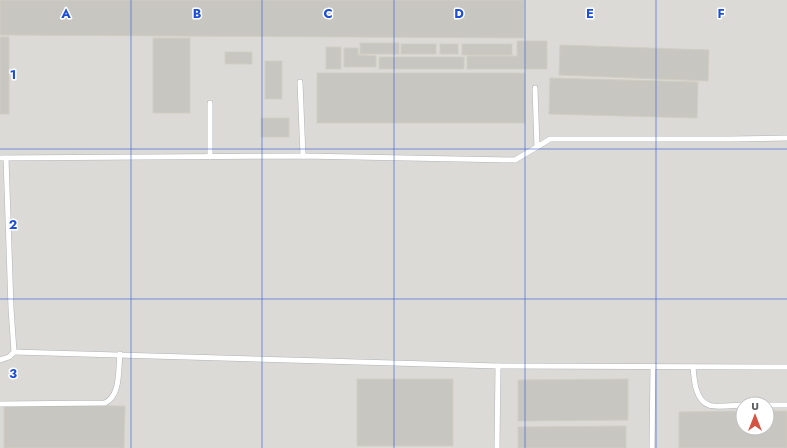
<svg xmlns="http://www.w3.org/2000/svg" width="787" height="448" viewBox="0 0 787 448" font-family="Jost,sans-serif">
  <rect width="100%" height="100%" fill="#ecebe4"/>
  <!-- industrial -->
  <path fill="#dbdad6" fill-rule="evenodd" d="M0 0H787V448H0ZM743 404H767V428H743Z"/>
  <!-- building -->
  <g fill="#c8c6c0" stroke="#d0cdc3">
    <path d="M0 0H524V38L0 35Z"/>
    <rect x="0" y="37" width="9" height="77"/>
    <rect x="153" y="38" width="37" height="75"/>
    <path d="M517 41H547V69H467V56H517Z"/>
    <rect x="360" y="43" width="39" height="11"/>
    <rect x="401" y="44" width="35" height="10"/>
    <rect x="440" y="44" width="18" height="10"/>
    <rect x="462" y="44" width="50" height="11"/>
    <path d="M560 45 709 50 708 81 559 75Z"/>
    <rect x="326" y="47" width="15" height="22"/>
    <path d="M344 48H358V55L376 56V67H344Z"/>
    <rect x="225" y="52" width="27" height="12"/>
    <rect x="379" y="57" width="85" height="12"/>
    <rect x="265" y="61" width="17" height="38"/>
    <rect x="317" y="73" width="208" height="50"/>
    <path d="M550 78 698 82 697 118 549 114Z"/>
    <rect x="261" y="118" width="28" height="19"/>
    <rect x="357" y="379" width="96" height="67"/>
    <path d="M628 379V420L518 421V380Z"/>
    <path d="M4 405 125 406 124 448H4Z"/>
    <path d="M743 411V428H767V411H787V448H679V412Z"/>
    <path d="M626 426V448H518V427Z"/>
  </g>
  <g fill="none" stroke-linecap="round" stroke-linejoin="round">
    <!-- lane casing -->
    <g stroke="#b1b3b7" stroke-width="6">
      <g id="lane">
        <path d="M300 82 303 156"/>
        <path d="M535 88 537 147 550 139H731L787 138"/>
        <path d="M210 103V157"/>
        <path d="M0 158 303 156 515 160 537 147"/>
        <path d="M14 352 498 366 787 367"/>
        <path d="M0 360 9 357 14 352 11 308 6 158"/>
        <path d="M693 367C694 378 695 401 709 405 715 408 735 405 743 405"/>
        <path d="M0 404 105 403C121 395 118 370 120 354"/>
        <path d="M767 405H787"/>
        <path d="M497 448 498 366"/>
        <path d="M652 448 653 366"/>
      </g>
    </g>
    <!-- lane -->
    <use href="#lane" stroke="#fff" stroke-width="5"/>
  </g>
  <!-- grid -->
  <path fill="none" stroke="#1d4ed8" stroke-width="1" stroke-opacity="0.55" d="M131 0V448M262 0V448M394 0V448M525 0V448M656 0V448M0 149H787M0 299H787"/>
  <g font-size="13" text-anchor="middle" font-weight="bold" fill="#1d4ed8" stroke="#fff" stroke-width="3" stroke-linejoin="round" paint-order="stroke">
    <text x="66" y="18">A</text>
    <text x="197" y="18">B</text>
    <text x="328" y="18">C</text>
    <text x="459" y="18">D</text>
    <text x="590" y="18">E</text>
    <text x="721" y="18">F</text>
    <text x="13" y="79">1</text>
    <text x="13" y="229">2</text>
    <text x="13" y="378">3</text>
  </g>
  <!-- north arrow -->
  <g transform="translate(755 416)"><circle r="19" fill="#ffffff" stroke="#bebfc0"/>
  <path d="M0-3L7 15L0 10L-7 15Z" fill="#d55441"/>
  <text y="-6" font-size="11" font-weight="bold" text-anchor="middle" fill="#5c5e62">U</text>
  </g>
</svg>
